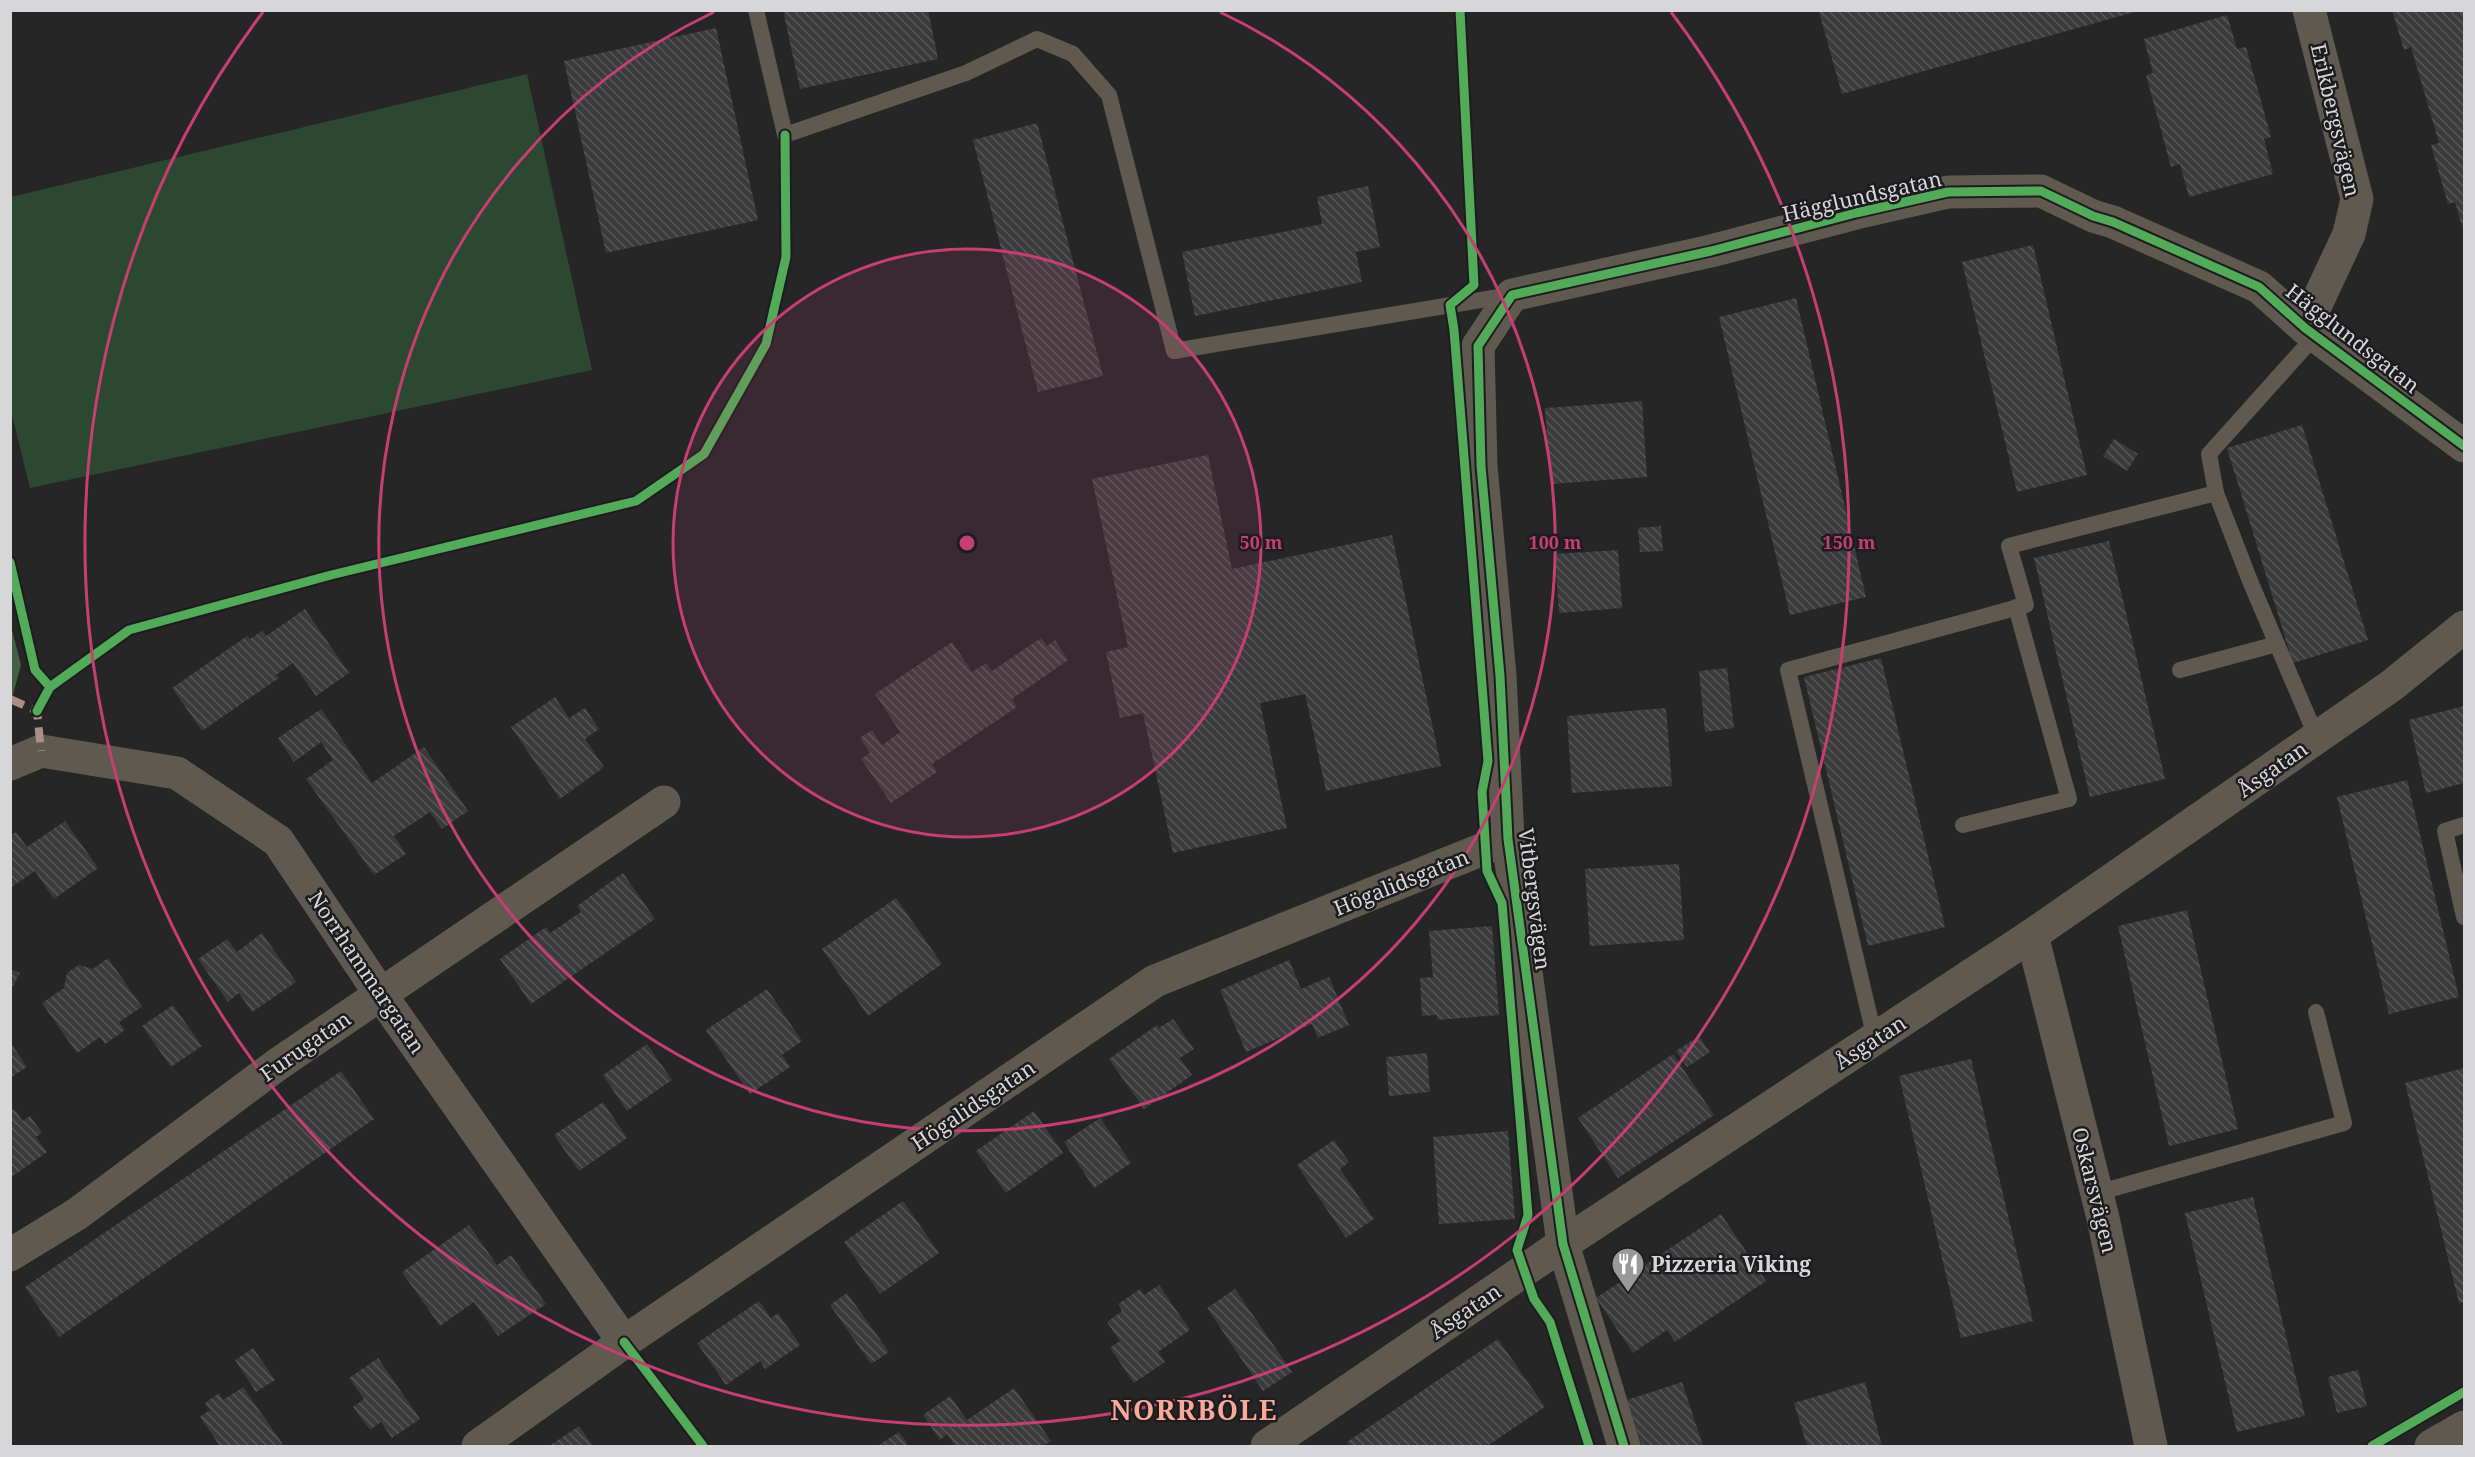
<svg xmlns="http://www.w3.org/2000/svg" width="2475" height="1457" viewBox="0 0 2475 1457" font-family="'Noto Serif',serif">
  <defs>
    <pattern id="forest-firs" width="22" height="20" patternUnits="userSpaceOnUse" patternTransform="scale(1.5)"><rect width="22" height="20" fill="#436047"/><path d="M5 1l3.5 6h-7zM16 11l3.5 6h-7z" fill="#5d7661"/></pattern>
    <pattern id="building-back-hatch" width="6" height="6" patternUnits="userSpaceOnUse" patternTransform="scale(1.5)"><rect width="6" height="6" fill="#3b3b3c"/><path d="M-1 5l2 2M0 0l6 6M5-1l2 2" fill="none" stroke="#575757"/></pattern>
  </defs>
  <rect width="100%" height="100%" fill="#262627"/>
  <!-- forest -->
  <path fill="url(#forest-firs)" d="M11 626 21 665 11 702H10Z"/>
  <!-- park -->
  <path fill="#2d4831" d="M527 74 592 370 30 488 11 411V197Z"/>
  <!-- building -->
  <g fill="url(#building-back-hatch)">
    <path d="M783 10H928L938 59 800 89Z"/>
    <path d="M1823 10H2138V11L1842 94 1819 12Z"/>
    <path d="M2392 10H2464V233L2455 202 2448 204 2431 145 2439 143 2411 47 2404 50Z"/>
    <path d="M2227 15 2237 49 2246 47 2271 137 2264 139 2273 174 2189 197 2180 164 2171 167 2146 75 2153 73 2144 39Z"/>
    <path d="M716 28 758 220 606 253 564 61Z"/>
    <path d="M1037 123 1103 376 1038 392 973 140Z"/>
    <path d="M1368 186 1380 247 1356 252 1362 282 1195 316 1182 252 1322 224 1317 197Z"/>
    <path d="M2033 245 2087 475 2017 492 1962 262Z"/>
    <path d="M1796 298 1866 597 1790 615 1719 317Z"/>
    <path d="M1642 401 1647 477 1551 484 1545 408Z"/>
    <path d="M2302 425 2368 640 2293 663 2227 448Z"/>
    <path d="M2114 439 2138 454 2127 471 2103 456Z"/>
    <path d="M1208 455 1232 569 1392 535 1441 766 1326 791 1305 694 1260 703 1287 828 1173 853 1143 713 1120 718 1106 652 1128 647 1092 479Z"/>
    <path d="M1661 526 1663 551 1640 552 1638 528Z"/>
    <path d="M2109 541 2165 779 2090 797 2034 558Z"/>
    <path d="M1618 550 1622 608 1559 613 1555 554Z"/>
    <path d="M305 609 349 673 316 696 293 663 276 675 279 678 202 731 172 688 247 636 250 639 262 631 266 636Z"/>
    <path d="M1041 638 1047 646 1055 640 1068 660 1012 699 1017 707 932 764 937 772 891 803 861 759 870 753 860 738 872 730 882 745 900 732 875 694 952 642 972 672 986 663 992 671Z"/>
    <path d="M1881 658 1945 927 1868 946 1804 677Z"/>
    <path d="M1727 668 1734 728 1705 732 1699 671Z"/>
    <path d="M555 697 569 718 585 708 599 729 585 739 604 767 560 799 511 727Z"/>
    <path d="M2464 706V783L2426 793 2409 720Z"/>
    <path d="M1666 708 1672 786 1572 793 1567 716Z"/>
    <path d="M321 709 372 783 424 747 468 811 442 829 430 812 394 836 406 854 374 875 306 779 333 760 321 742 294 762 278 738Z"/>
    <path d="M2407 780 2459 997 2389 1014 2337 797Z"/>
    <path d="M65 821 98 868 54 899 35 871 10 888V836L16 832 27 847Z"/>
    <path d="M1679 864 1684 940 1590 946 1585 869Z"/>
    <path d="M623 873 655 919 531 1004 500 959 546 927 550 933 581 912 577 906Z"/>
    <path d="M896 898 942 964 868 1016 822 949Z"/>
    <path d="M2187 910 2238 1129 2169 1146 2118 926Z"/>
    <path d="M1492 926 1499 1015 1437 1020V1015L1422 1016 1420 978 1433 977 1429 931Z"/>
    <path d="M262 933 296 982 252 1012 239 993 228 1002 198 959 227 939 237 952Z"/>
    <path d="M108 958 142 1007 119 1022 125 1030 105 1044 100 1037 77 1053 42 1003 64 988 67 973 79 965 93 969Z"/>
    <path d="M1289 960 1301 989 1329 977 1349 1025 1318 1038 1312 1024 1246 1052 1220 990Z"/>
    <path d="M10 969 20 973 10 992Z"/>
    <path d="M767 989 802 1041 782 1055 790 1067 750 1094 706 1030Z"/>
    <path d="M173 1005 202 1046 171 1067 142 1026Z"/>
    <path d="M1173 1019 1194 1049 1180 1058 1192 1075 1144 1109 1109 1059 1157 1025 1159 1028Z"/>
    <path d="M1699 1036 1710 1052 1687 1067 1676 1051Z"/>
    <path d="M10 1042 27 1067 10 1078Z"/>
    <path d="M647 1044 672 1080 627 1111 603 1075Z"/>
    <path d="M1427 1053 1430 1092 1389 1096 1386 1057Z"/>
    <path d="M1673 1054 1714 1115 1618 1178 1578 1118Z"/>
    <path d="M1971 1059 2033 1321 1961 1338 1899 1076Z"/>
    <path d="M2464 1068V1302L2459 1303 2405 1083Z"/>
    <path d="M341 1071 374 1119 59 1337 25 1287Z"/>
    <path d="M603 1102 627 1138 579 1171 554 1135Z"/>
    <path d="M14 1109 23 1121 30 1116 42 1133 36 1137 47 1152 10 1178V1111Z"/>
    <path d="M1034 1111 1063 1153 1006 1193 976 1151Z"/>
    <path d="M1100 1118 1131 1163 1094 1188 1064 1142Z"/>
    <path d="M1508 1131 1515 1219 1439 1224 1433 1137Z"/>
    <path d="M1334 1140 1349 1162 1340 1169 1374 1219 1346 1238 1297 1165Z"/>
    <path d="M2253 1197 2305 1416 2237 1432 2185 1213Z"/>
    <path d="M903 1201 939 1253 880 1294 844 1242Z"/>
    <path d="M1721 1214 1766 1281 1675 1342 1667 1330 1633 1353 1596 1298Z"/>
    <path d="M469 1225 497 1265 511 1255 546 1304 498 1336 474 1302 440 1326 402 1272Z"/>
    <path d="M1159 1285 1190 1330 1158 1352 1165 1362 1134 1383 1110 1348 1120 1341 1107 1322 1122 1311 1118 1304 1140 1289 1144 1295Z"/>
    <path d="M1235 1289 1292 1372 1263 1391 1207 1308Z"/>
    <path d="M847 1293 889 1352 871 1364 830 1305Z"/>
    <path d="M759 1301 771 1318 778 1313 800 1345 765 1369 760 1361 726 1385 697 1343Z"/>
    <path d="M1498 1339 1545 1407 1487 1446H1350L1347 1442Z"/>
    <path d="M253 1348 275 1380 256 1392 235 1360Z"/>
    <path d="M378 1358 420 1419 392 1438 381 1422 370 1430 353 1407 364 1399 349 1378Z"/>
    <path d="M2358 1370 2367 1406 2337 1413 2328 1377Z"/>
    <path d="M1682 1382 1703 1446H1642L1627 1400Z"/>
    <path d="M1865 1382 1882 1446H1807L1794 1403Z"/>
    <path d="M243 1387 284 1446H220L200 1417 210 1410 205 1403 219 1393 223 1400Z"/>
    <path d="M1014 1388 1051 1441 1043 1446H955L947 1434 940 1440 923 1415 950 1396 967 1420Z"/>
    <path d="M579 1426 593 1446H549Z"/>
    <path d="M899 1432 909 1446H877Z"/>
  </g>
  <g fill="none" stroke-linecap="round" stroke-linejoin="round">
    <!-- lane -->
    <g stroke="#5f5950" stroke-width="16">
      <path d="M756 10 785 135 966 73 1037 39 1073 54 1109 95 1174 351 1511 295"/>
      <path d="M2216 493 2250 581 2317 738"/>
      <path d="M2180 670 2277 644"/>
      <path d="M1963 825 2069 799 2016 607"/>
      <path d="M2464 825 2445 831 2464 917"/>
      <path d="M1875 1039 1788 670 2026 605 2009 546 2216 493 2209 454 2315 336"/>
      <path d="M2097 1193 2344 1123 2316 1012"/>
    </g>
    <!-- street -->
    <g stroke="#5f5950" stroke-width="33">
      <path d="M2305 328 2349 234 2357 199 2309 10"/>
      <path d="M10 764 41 751 177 773 278 841 381 995 624 1342"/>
      <path d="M2032 935 2103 1218 2151 1446"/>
      <path d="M10 1255 77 1214 278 1064 664 802"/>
      <path d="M478 1446 624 1342 1155 981 1508 839"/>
      <path d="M1267 1446 1563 1244 2032 935 2391 686 2464 627"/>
      <path d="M1624 1446 1563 1244 1508 839 1500 676 1481 466 1478 346 1512 295 1711 251 1856 213 1948 192 2041 191 2093 216 2113 222 2259 287 2305 328 2464 446"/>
      <path d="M2431 1446 2464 1427"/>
    </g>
    <!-- quiet -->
    <path stroke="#ac8f84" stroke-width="8" stroke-dasharray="15 8" stroke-linecap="butt" d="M10 699 37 711 41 751"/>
    <!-- cycleway casing -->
    <g stroke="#1d1c1f" stroke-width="13">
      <g id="cycleway">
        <path d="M1460 10 1474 285 1450 305 1454 330 1488 761 1482 792 1487 871 1502 903 1528 1215 1517 1250 1534 1299 1550 1322 1589 1446"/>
        <path d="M10 562 35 670 50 687 37 711"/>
        <path d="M50 687 129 630 331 575 636 501 704 454 766 344 786 257 785 135"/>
        <path d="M624 1342 703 1446"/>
        <path d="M1624 1446 1563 1244 1508 839 1500 676 1481 466 1478 346 1512 295 1711 251 1856 213 1948 192 2041 191 2093 216 2113 222 2259 287 2305 328 2464 446"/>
        <path d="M2372 1446 2464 1392"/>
      </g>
    </g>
    <!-- cycleway -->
    <use href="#cycleway" stroke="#51ab58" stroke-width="9"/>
  </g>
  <!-- distance rings -->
  <circle cx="967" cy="543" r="294" fill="#c63e74" fill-opacity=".12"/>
  <g fill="none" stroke="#c63e74" stroke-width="3">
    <circle cx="967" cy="543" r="294"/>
    <path d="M1220 12A588 588 0 1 1 714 12"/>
    <path d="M1671 12A882 882 0 1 1 263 12"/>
  </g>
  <!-- icons -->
  <defs>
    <g id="restaurant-pin" transform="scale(1.725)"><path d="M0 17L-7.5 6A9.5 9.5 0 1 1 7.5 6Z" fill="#99989a" stroke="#1d1c1f"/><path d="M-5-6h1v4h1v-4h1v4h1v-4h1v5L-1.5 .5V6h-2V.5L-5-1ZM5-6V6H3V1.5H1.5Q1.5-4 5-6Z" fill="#fff"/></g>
  </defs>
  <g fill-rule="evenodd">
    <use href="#restaurant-pin" x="1628" y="1264"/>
  </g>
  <g text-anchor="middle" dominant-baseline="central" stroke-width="5" stroke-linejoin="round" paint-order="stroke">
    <!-- street labels -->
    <g font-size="21" fill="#d7d6d8" stroke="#1d1c1f">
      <text transform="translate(2336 120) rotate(77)">Erikbergsvägen</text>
      <text transform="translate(1862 196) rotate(-13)">Hägglundsgatan</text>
      <text transform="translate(2353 338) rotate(38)">Hägglundsgatan</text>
      <text transform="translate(2272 769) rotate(-35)">Åsgatan</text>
      <text transform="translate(1401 882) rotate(-22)">Högalidsgatan</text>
      <text transform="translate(1535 899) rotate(83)">Vitbergsvägen</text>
      <text transform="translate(367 972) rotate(56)">Norrhammargatan</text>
      <text transform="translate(1870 1042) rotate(-33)">Åsgatan</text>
      <text transform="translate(305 1046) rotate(-35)">Furugatan</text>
      <text transform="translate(973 1105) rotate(-34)">Högalidsgatan</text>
      <text transform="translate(2095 1190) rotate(76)">Oskarsvägen</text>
      <text transform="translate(1465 1311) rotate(-34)">Åsgatan</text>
    </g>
    <!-- poi labels -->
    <g font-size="21" font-weight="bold" fill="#d7d6d8" stroke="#1d1c1f" text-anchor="start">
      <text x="1651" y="1264">Pizzeria Viking</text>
    </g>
    <!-- district labels -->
    <g font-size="27" font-weight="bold" letter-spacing="1.5" fill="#faa89a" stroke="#1d1c1f">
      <text x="1194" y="1409">NORRBÖLE</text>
    </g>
  </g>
  <circle cx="967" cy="543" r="9" fill="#c63e74" stroke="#1d1c1f" stroke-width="3"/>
  <g font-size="18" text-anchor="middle" font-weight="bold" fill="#c63e74" stroke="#1d1c1f" stroke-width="5" stroke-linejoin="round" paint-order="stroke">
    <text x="1261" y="549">50 m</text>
    <text x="1555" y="549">100 m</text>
    <text x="1849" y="549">150 m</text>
  </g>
  <!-- border -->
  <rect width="2475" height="1457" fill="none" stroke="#d7d6d8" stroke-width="24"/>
</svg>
